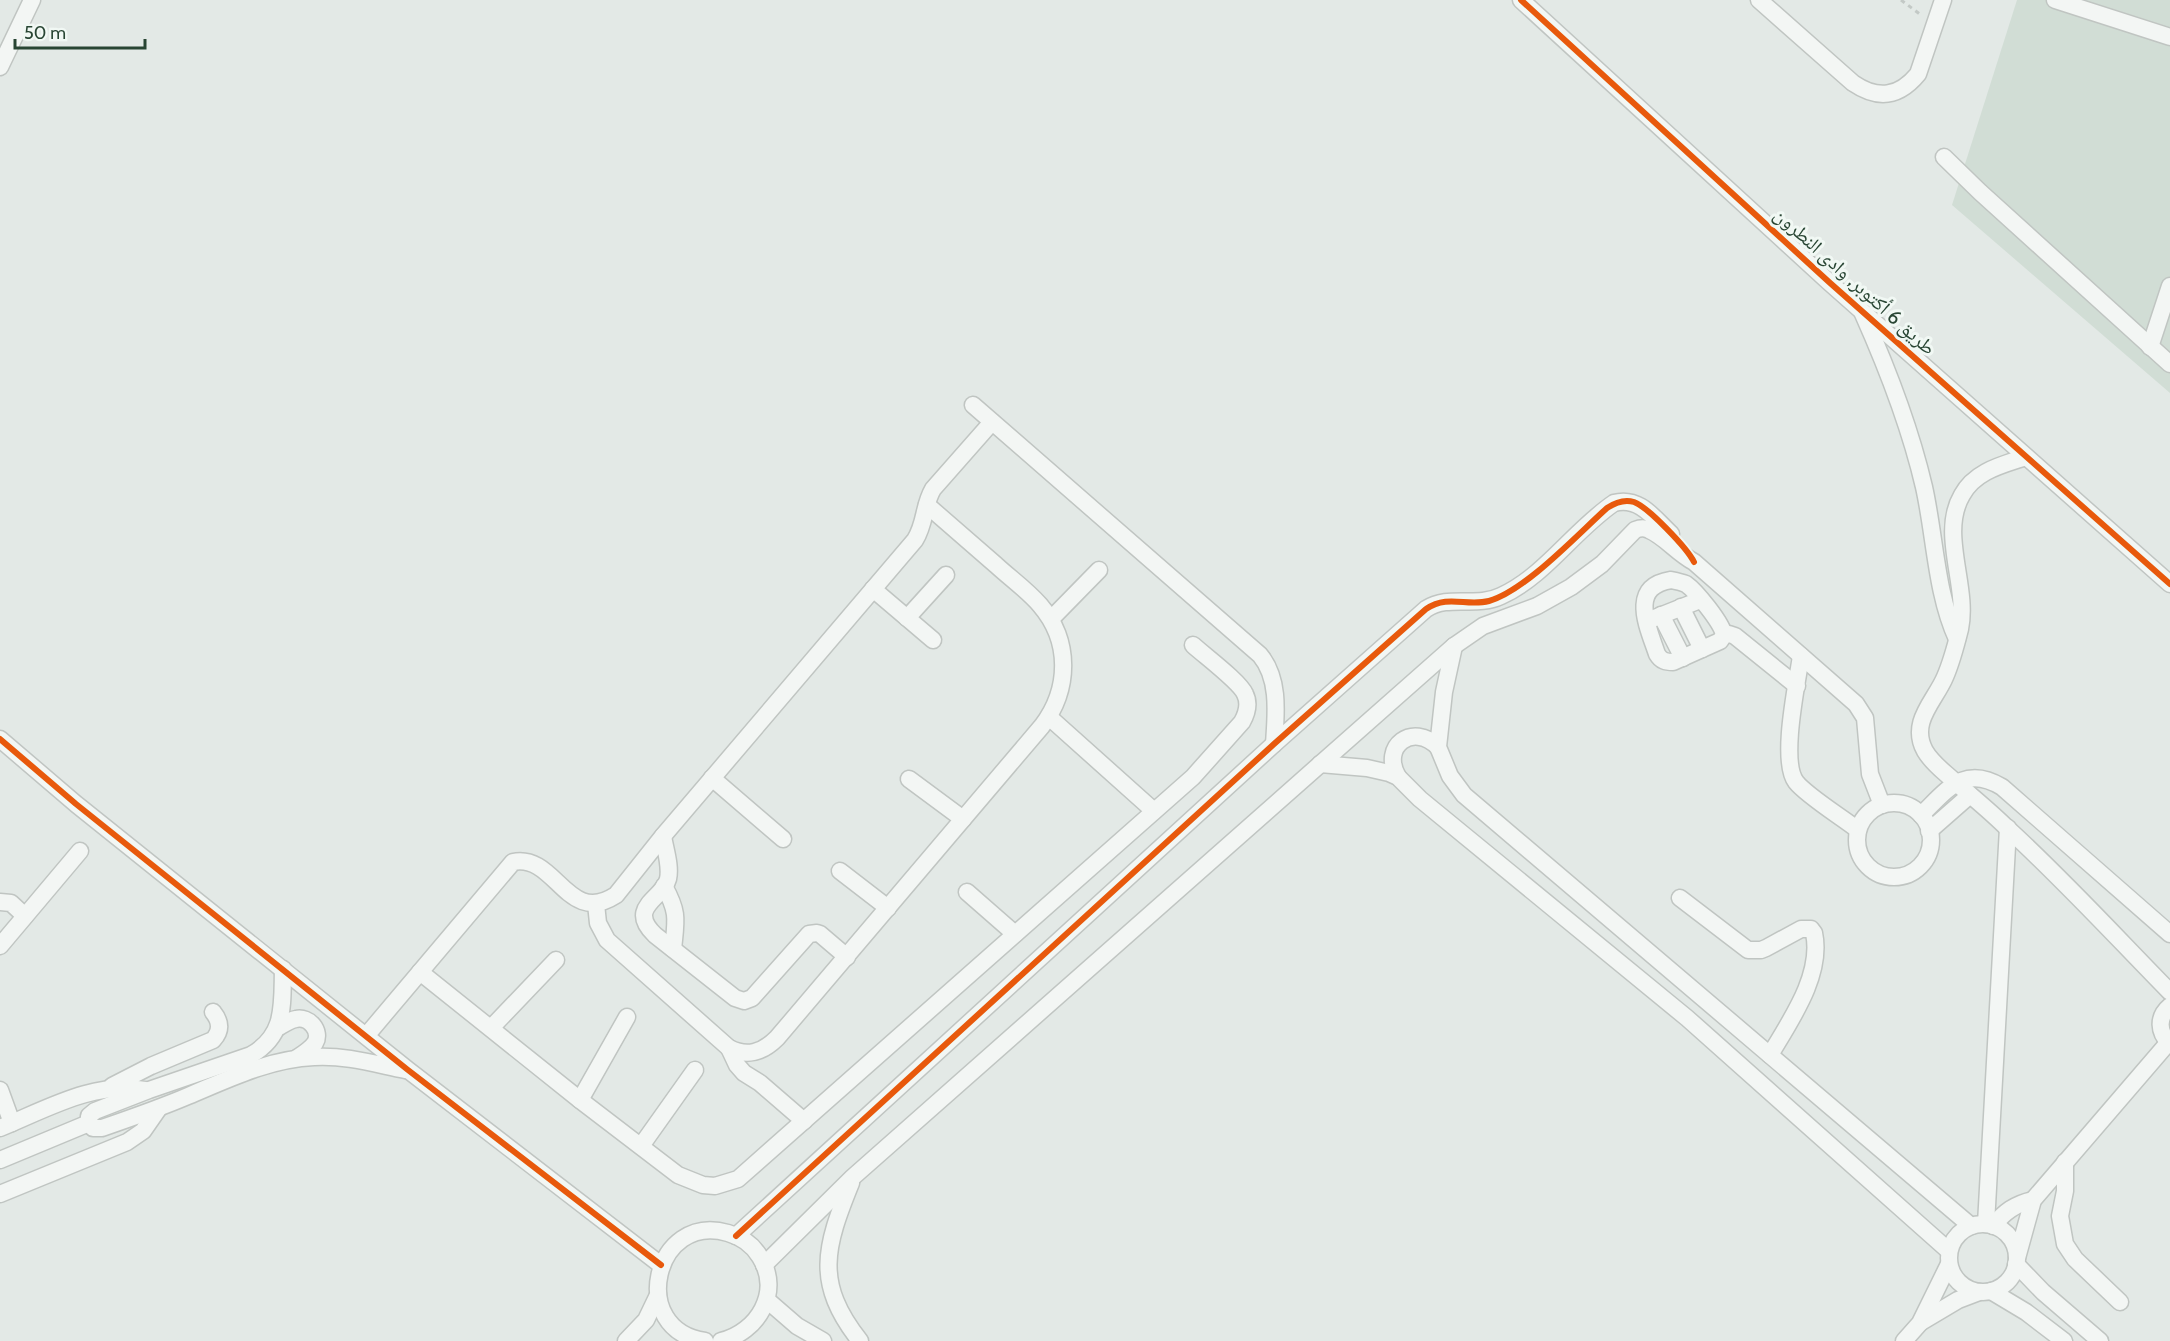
<svg xmlns="http://www.w3.org/2000/svg" width="2170" height="1341" viewBox="0 0 2170 1341" font-family="Cabin,'Noto Naskh Arabic',sans-serif">
  <rect width="100%" height="100%" fill="#e3e9e6"/>
  <!-- built -->
  <path fill="#d1ddd5" d="M2017 0H2170V393L1952 205Z"/>
  <g fill="none" stroke-linecap="round" stroke-linejoin="round">
    <!-- minor casing -->
    <g stroke="#c0c5c2" stroke-width="19">
      <g id="minor">
        <path d="M1521 0 1829 282 2170 584"/>
        <path d="M1759 0 1853 83C1878 100 1899 97 1918 74L1943 0"/>
        <path d="M2055 0 2170 37"/>
        <path d="M0 67 32 0"/>
        <path d="M1944 157 1980 192 2170 364"/>
        <path d="M1863 314C1888 370 1910 427 1924 487 1935 536 1936 594 1957 639"/>
        <path d="M2150 347 2170 286"/>
        <path d="M973 405 1260 655C1280 679 1276 714 1274 744"/>
        <path d="M2026 457C2002 465 1975 471 1962 495 1939 534 1969 586 1960 629 1956 645 1952 661 1945 677 1935 701 1909 722 1925 751 1932 763 1943 771 1953 780 1971 796 1990 811 2007 828 2064 880 2116 937 2170 992"/>
        <path d="M1671 580C1676 581 1681 582 1686 584 1696 591 1722 623 1724 635L1720 641 1673 662C1666 662 1661 661 1657 654 1648 627 1628 587 1671 580Z"/>
        <path d="M873 589 933 640"/>
        <path d="M1681 607 1702 649"/>
        <path d="M1661 615 1683 658"/>
        <path d="M907 618 946 575"/>
        <path d="M1051 619 1099 570"/>
        <path d="M1647 621 1700 600"/>
        <path d="M1724 635 1729 634 1735 636 1797 686"/>
        <path d="M1454 646 1444 692 1438 747 1450 776 1464 795 1971 1226"/>
        <path d="M1801 656C1797 684 1780 761 1796 782 1807 796 1843 818 1858 830"/>
        <path d="M1049 717 1154 811"/>
        <path d="M0 739 76 804 408 1070 661 1265"/>
        <path d="M1320 764 1367 768 1389 773 1398 777 1420 799 1687 1018 1949 1251"/>
        <path d="M1398 777C1380 746 1413 722 1438 747"/>
        <path d="M712 778 783 839"/>
        <path d="M909 779 963 819"/>
        <circle cx="1894" cy="840" r="37"/>
        <path d="M1921 815C1947 790 1964 764 2002 787L2170 934"/>
        <path d="M1929 831 1970 795"/>
        <path d="M663 836C665 849 671 866 668 879 663 899 626 907 655 935L735 998 744 1001 752 998 809 934 817 933 820 934 847 957"/>
        <path d="M840 871 888 908"/>
        <path d="M664 886C679 913 676 920 673 949"/>
        <path d="M967 892 1015 934"/>
        <path d="M1680 898 1748 950H1761L1766 948 1801 929H1811L1814 933C1823 975 1790 1021 1770 1055"/>
        <path d="M0 902 11 903 25 916"/>
        <path d="M596 904 598 923 607 940 729 1048C747 1057 762 1053 777 1038L1042 726C1070 689 1071 641 1040 605 1027 590 1010 578 996 565 973 545 950 525 927 505"/>
        <path d="M0 946 80 851"/>
        <path d="M420 972 580 1100 678 1175 703 1185 715 1186 738 1179 1193 777 1242 722C1247 713 1250 704 1245 694 1240 682 1205 656 1193 645"/>
        <path d="M2170 1006C2157 1017 2158 1032 2170 1044"/>
        <path d="M279 1027C284 1024 290 1020 296 1019 309 1016 322 1031 315 1043 311 1049 303 1054 297 1058"/>
        <path d="M491 1028 556 960"/>
        <path d="M366 1036 513 862C556 853 567 927 616 895L663 836 915 540C926 522 923 506 933 489L992 422"/>
        <path d="M729 1048 737 1065 744 1073 760 1083 804 1121"/>
        <path d="M112 1086 151 1066 213 1040C221 1031 221 1022 213 1012"/>
        <path d="M0 1090 12 1123"/>
        <path d="M580 1100 627 1017"/>
        <path d="M89 1123 93 1128H102C131 1118 160 1108 188 1096 229 1079 269 1059 314 1057 345 1055 375 1064 405 1070"/>
        <path d="M89 1123V1116L95 1111 149 1090 251 1055C286 1035 282 1005 283 969"/>
        <path d="M0 1128C47 1109 93 1081 145 1090"/>
        <path d="M641 1146 695 1070"/>
        <path d="M0 1160 89 1123"/>
        <path d="M2065 1162V1191L2060 1216 2065 1244 2075 1259 2120 1302"/>
        <path d="M851 1183C825 1247 814 1283 860 1341"/>
        <path d="M0 1194 127 1142 143 1131 159 1108"/>
        <circle cx="1983" cy="1258" r="34"/>
        <path d="M1986 1224 2008 828"/>
        <path d="M1993 1226C2004 1212 2015 1204 2033 1200"/>
        <path d="M736 1236 1274 744 1426 609C1449 594 1476 608 1501 596 1545 576 1574 530 1614 503 1639 496 1654 518 1671 534"/>
        <path d="M2017 1258 2033 1200 2168 1043"/>
        <path d="M2016 1264 2043 1292 2100 1341"/>
        <path d="M764 1265 853 1177 1454 646 1483 626 1537 606 1571 587 1602 564 1635 530C1640 528 1644 527 1649 530 1664 536 1677 553 1694 562L1856 704 1865 718 1870 774 1882 805"/>
        <path d="M1991 1291 2026 1312 2064 1341"/>
        <path d="M767 1300 797 1326 823 1341"/>
        <path d="M1921 1322 1958 1300 1979 1292"/>
        <path d="M626 1341 646 1320 658 1295"/>
        <path d="M705 1341C627 1330 654 1211 728 1233 742 1237 753 1245 760 1257 782 1292 758 1332 721 1341"/>
        <path d="M1904 1341 1920 1323 1949 1264"/>
      </g>
    </g>
    <!-- path -->
    <path stroke="#c3c9c6" stroke-width="3" stroke-dasharray="4.5 4.5" stroke-linecap="butt" d="M1901 0 1921 15"/>
    <!-- minor -->
    <use href="#minor" stroke="#f3f6f4" stroke-width="16"/>
    <!-- cycleway casing -->
    <g stroke="#f1f8f4" stroke-width="10">
      <g id="cycleway">
        <path d="M1521 0 1829 282 2170 584"/>
        <path d="M0 739 76 804 408 1070 661 1265"/>
        <path d="M736 1236 1274 744 1426 609C1449 594 1466 607 1489 601 1525 591 1578 534 1607 508 1616 502 1624 499 1634 502 1648 507 1687 548 1694 562"/>
      </g>
    </g>
    <!-- cycleway -->
    <use href="#cycleway" stroke="#e8590c" stroke-width="6"/>
  </g>
  <g text-anchor="middle" dominant-baseline="central" stroke-width="6" stroke-linejoin="round" paint-order="stroke">
    <!-- street labels -->
    <g font-size="20" fill="#284533" stroke="#f1f8f4">
      <text transform="translate(1855 281) rotate(42)">طريق 6 أكتوبر, وادى النطرون</text>
    </g>
  </g>
  <!-- scale -->
  <path d="M15 39v9h130v-9" fill="none" stroke="#284533" stroke-width="3"/>
  <text x="24" y="39" font-size="18" fill="#284533" stroke="#f1f8f4" stroke-width="4.5" paint-order="stroke">50 m</text>
</svg>
